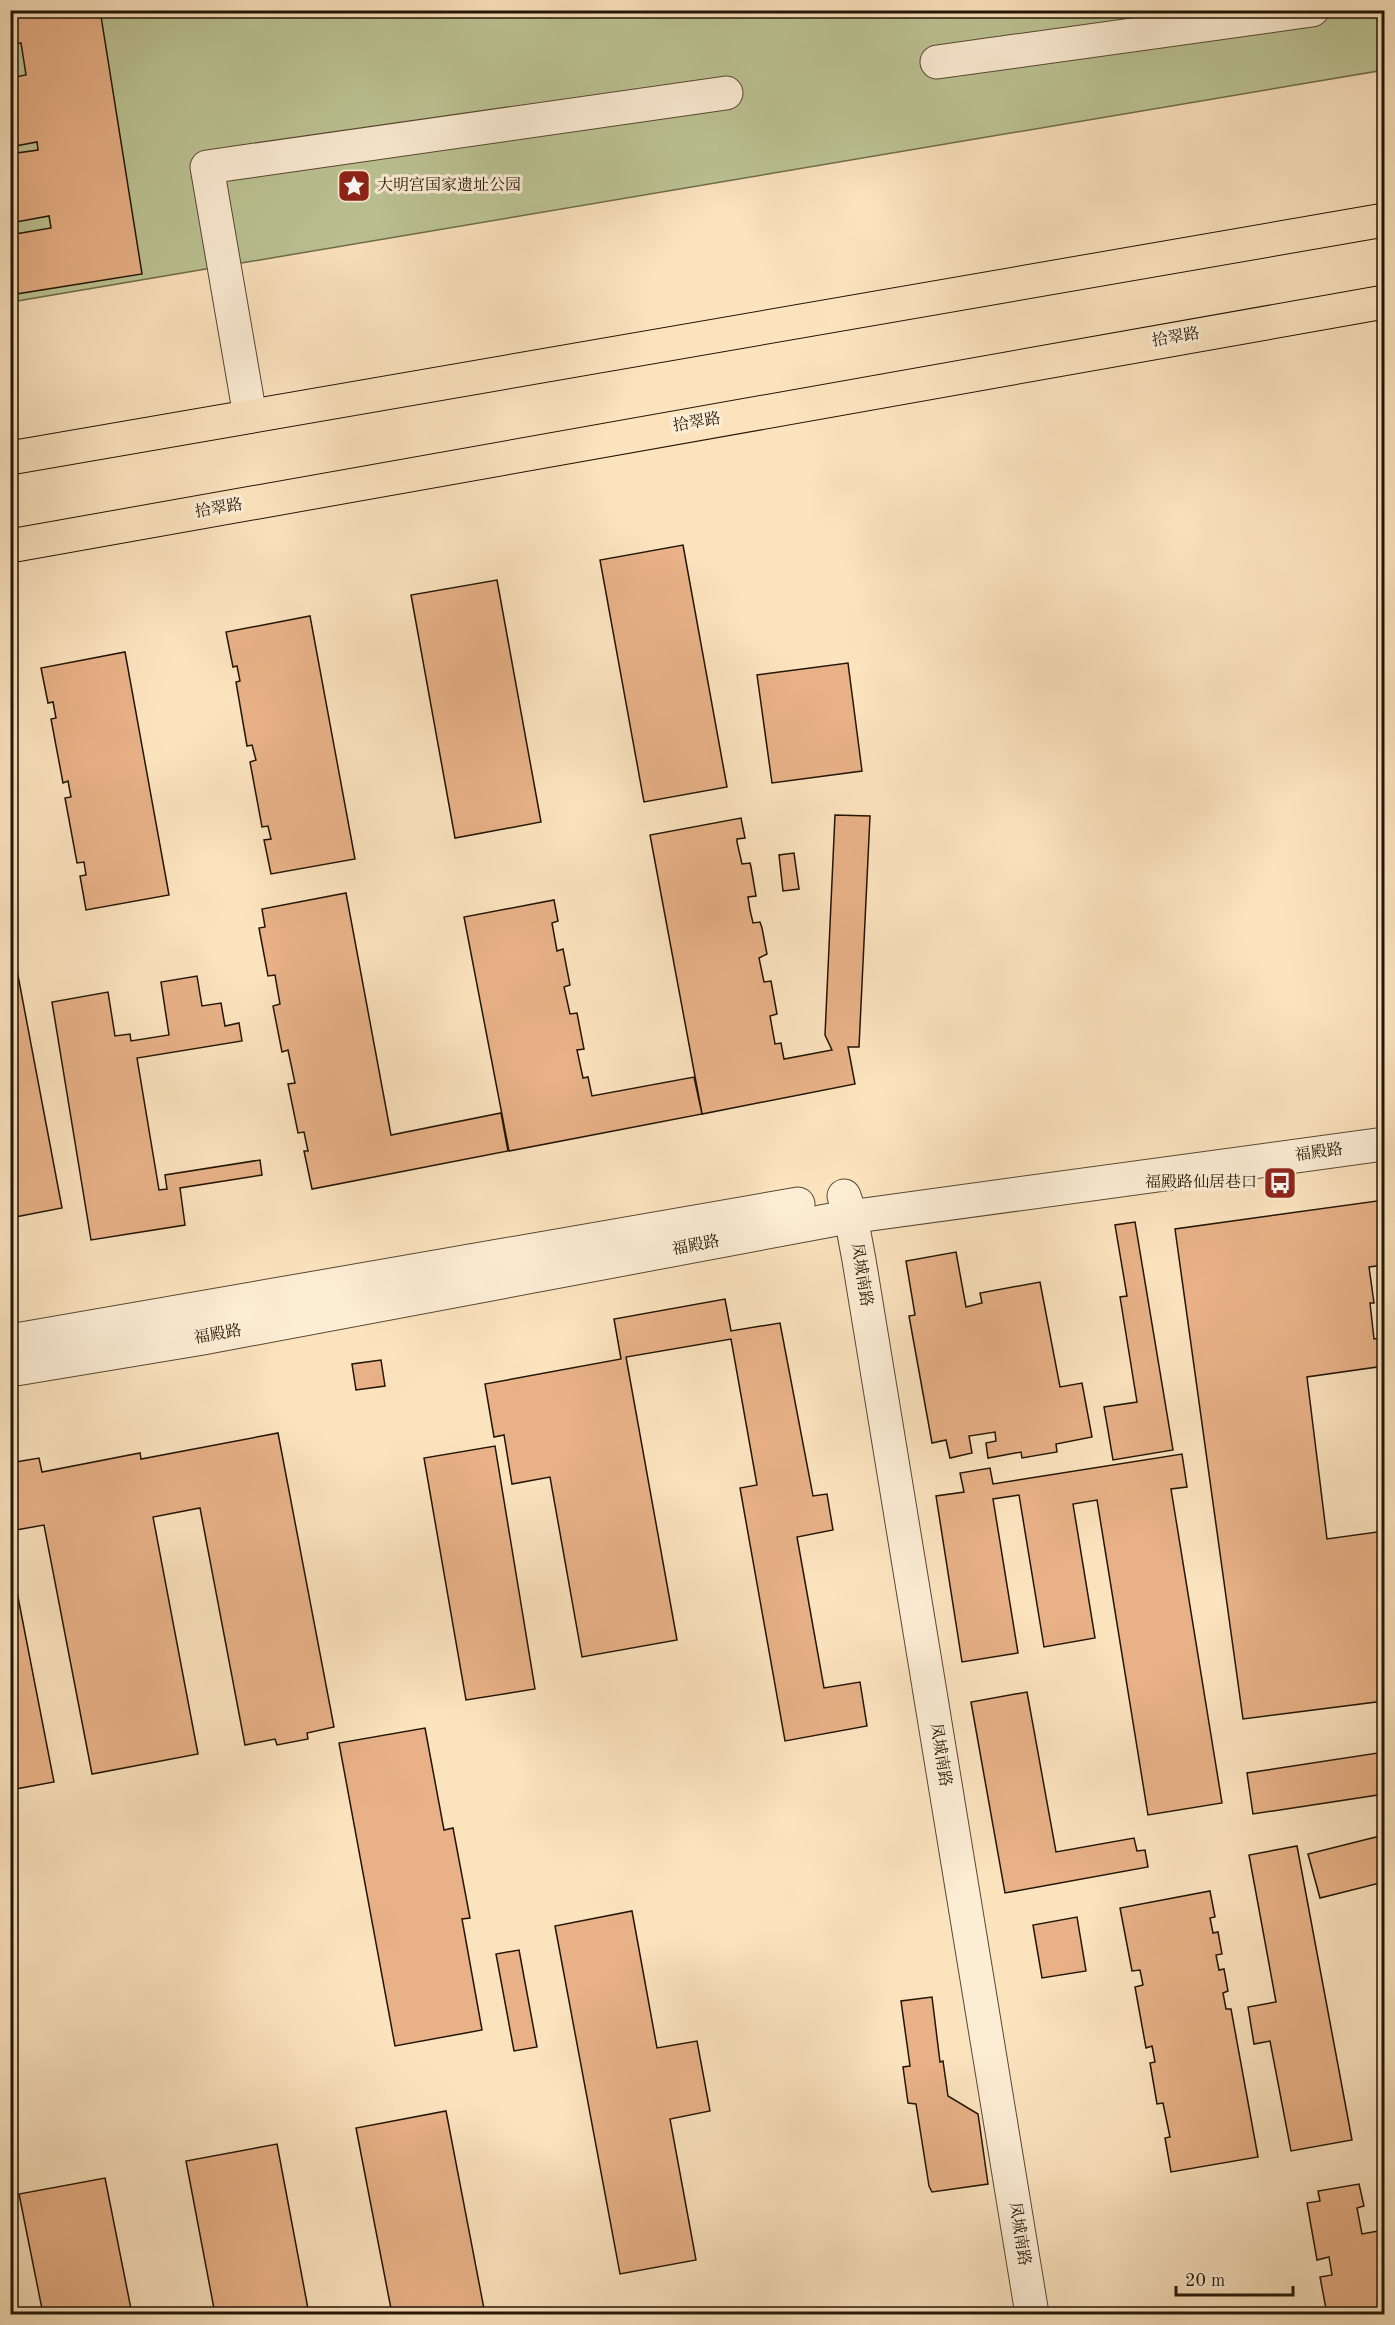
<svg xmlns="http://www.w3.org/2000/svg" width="1395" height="2325" viewBox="0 0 1395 2325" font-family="'Old Standard TT','Noto Serif SC',serif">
  <rect width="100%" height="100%" fill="#fbe3be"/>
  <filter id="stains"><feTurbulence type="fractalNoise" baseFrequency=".00333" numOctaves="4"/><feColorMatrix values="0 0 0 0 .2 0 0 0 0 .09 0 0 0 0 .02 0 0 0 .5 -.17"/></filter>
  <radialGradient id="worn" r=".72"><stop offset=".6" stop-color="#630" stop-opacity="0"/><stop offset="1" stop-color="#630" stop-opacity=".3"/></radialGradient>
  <!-- green -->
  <path fill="#bcc494" stroke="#6f6c4c" stroke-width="1.5" d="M11 11H1384V70L11 302Z"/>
  <!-- building -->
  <g fill="#e8b187" stroke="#221504" stroke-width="1.5">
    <path d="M10 10H100L142 274 10 295V235L51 228 49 216 11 223 10 221V154L38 150 37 142 10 147V78L26 75 21 43 10 44Z"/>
    <path d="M683 545 727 787 644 802 600 560Z"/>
    <path d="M497 580 541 822 455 838 411 595Z"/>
    <path d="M310 616 355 859 271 874 264 840 271 839 268 826 262 827 250 762 256 760 252 745 247 746 236 682 240 681 237 666 233 667 226 632Z"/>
    <path d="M125 652 169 895 86 910 80 876 86 875 84 862 77 863 65 798 71 797 68 781 63 783 51 719 56 718 53 702 48 703 41 668Z"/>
    <path d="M848 663 862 771 772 783 757 675Z"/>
    <path d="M835 815 870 816 859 1047H848L855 1084 702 1114 650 835 741 818 745 838 737 839V842L742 864 750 863 751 867 756 896 748 897 750 910 753 923 760 922 762 928 767 954 759 958 764 982 771 981 777 1014 770 1016 775 1044 781 1043 784 1059 832 1050 825 1035Z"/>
    <path d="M794 853 799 889 783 891 779 855Z"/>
    <path d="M346 893 391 1135 501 1113 508 1151 312 1189 304 1151H308L304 1132 298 1133 288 1084 295 1083 288 1050 282 1052 273 1006 280 1004 275 975 268 976 259 928 265 927 262 909Z"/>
    <path d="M554 900 558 921 552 923 557 951 563 949 570 985 564 987 570 1014 577 1013 584 1049 577 1050 583 1078 588 1077 592 1096 694 1077 702 1114 509 1151 464 917Z"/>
    <path d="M10 949H13L62 1208 10 1218Z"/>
    <path d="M197 976 202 1006 221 1003 225 1026 239 1023 242 1041 137 1058 159 1190 167 1189 165 1175 260 1160 262 1175 180 1188 185 1225 91 1240 52 1002 108 992 115 1036 130 1034 131 1041 169 1035 161 982Z"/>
    <path d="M1384 1200V1265L1369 1267 1374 1303H1370L1374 1339 1380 1338 1384 1366 1307 1377 1327 1539 1384 1531V1701L1243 1719 1175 1229Z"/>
    <path d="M1135 1222 1173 1450 1113 1460 1104 1407 1137 1402 1120 1297 1127 1296 1115 1225Z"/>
    <path d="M956 1252 966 1307 982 1303 980 1293 1040 1282 1060 1387 1082 1383 1092 1437 1056 1444 1057 1452 1022 1458 1021 1452 988 1458 986 1443 996 1441 995 1432 969 1436 972 1453 950 1458 946 1440 932 1443 909 1316 915 1315 906 1261Z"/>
    <path d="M725 1299 731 1331 780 1323 813 1496 827 1494 833 1530 797 1537 824 1688 860 1682 867 1726 785 1741 740 1488 757 1485 731 1339 626 1357 677 1640 582 1657 550 1477 512 1484 504 1435 494 1437 485 1384 621 1359 614 1319Z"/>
    <path d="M381 1360 385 1386 356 1390 352 1364Z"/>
    <path d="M278 1433 334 1727 307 1733 308 1739 277 1745 275 1739 245 1745 200 1508 153 1517 198 1754 92 1774 44 1525 10 1531V1463L39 1458 42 1472 140 1453 141 1459Z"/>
    <path d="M495 1446 535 1689 466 1700 424 1458Z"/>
    <path d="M1182 1454 1187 1487 1171 1489 1222 1803 1148 1815 1097 1500 1073 1504 1095 1638 1044 1647 1019 1495 993 1499 1018 1653 962 1662 936 1496 964 1492 960 1473 990 1468 993 1484Z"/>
    <path d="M10 1556 54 1782 10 1790Z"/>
    <path d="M1027 1692 1056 1852 1134 1838 1137 1851 1145 1850 1148 1867 1005 1893 971 1702Z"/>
    <path d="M425 1728 444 1830 453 1828 470 1918 462 1919 482 2030 395 2046 339 1743Z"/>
    <path d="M1384 1752V1794L1253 1814 1247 1773Z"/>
    <path d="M1384 1835V1882L1320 1898 1308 1854Z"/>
    <path d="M1297 1846 1352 2140 1291 2151 1270 2041 1254 2044 1248 2007 1276 2002 1249 1855Z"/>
    <path d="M1210 1891 1215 1917 1210 1918 1213 1933 1218 1932 1222 1954 1216 1955 1219 1970 1224 1969 1228 1991 1223 1993 1226 2009H1231L1258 2157 1171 2172 1165 2138 1170 2137 1163 2103 1157 2104 1150 2063 1155 2062 1152 2046 1146 2048 1135 1987 1143 1985 1140 1970 1132 1971 1120 1908Z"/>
    <path d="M632 1911 657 2048 697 2041 710 2111 670 2119 696 2260 620 2274 555 1926Z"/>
    <path d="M1077 1917 1086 1971 1042 1978 1033 1925Z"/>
    <path d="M519 1950 537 2047 514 2051 496 1954Z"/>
    <path d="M932 1997 940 2062 943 2061 948 2096 978 2114 988 2184 932 2192 929 2186 916 2104 908 2103 903 2067 910 2066 901 2001Z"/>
    <path d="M446 2111 485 2314H392L356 2128Z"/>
    <path d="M277 2144 309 2314H215L186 2161Z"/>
    <path d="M105 2178 132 2314H43L19 2194Z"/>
    <path d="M1359 2184 1364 2206 1357 2208 1362 2234 1384 2230V2314H1327L1320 2277 1332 2275 1329 2257 1317 2260 1307 2203 1320 2201 1318 2191Z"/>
  </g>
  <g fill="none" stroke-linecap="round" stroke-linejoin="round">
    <!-- minor casing -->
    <g stroke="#584832" stroke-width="35">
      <g id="minor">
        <path d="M937 62 1312 10"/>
        <path d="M250 416 207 167 726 93"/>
        <path d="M844 1196 851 1217 859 1260 1032 2314"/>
        <path d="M10 1341 798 1204"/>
        <path d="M10 1370 203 1338 842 1218 1384 1144"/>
      </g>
    </g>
    <!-- major casing -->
    <g stroke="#221504" stroke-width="35">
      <g id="major">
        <path d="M10 458 1384 220"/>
        <path d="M10 546 1384 302"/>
      </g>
    </g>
    <!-- minor -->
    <use href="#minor" stroke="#fcedd5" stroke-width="33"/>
    <!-- major -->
    <use href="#major" stroke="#fbe3be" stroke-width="33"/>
  </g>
  <!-- icons -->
  <defs>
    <g id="sight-square" transform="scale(1.725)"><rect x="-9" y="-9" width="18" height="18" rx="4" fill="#8f2418" stroke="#fcedd5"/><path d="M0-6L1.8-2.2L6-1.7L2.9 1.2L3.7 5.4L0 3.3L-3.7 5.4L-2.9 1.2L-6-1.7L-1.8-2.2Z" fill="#fff"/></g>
    <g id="bus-square" transform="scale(1.725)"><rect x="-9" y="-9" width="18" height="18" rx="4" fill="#8f2418" stroke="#fcedd5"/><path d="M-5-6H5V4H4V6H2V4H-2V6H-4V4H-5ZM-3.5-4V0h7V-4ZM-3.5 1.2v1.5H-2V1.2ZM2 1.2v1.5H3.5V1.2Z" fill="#fff"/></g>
  </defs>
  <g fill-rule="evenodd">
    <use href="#sight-square" x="354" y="186"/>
    <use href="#bus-square" x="1280" y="1183"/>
  </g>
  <g text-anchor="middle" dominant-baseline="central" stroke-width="6" stroke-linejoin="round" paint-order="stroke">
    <!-- poi labels -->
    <g font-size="16" fill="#221504" stroke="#fcedd5" text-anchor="start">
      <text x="377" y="186">大明宫国家遗址公园</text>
      <text x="1257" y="1183" text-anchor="end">福殿路仙居巷口</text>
    </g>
    <!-- street labels -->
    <g font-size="16" fill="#221504" stroke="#fcedd5">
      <text transform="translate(1176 338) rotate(-10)">拾翠路</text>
      <text transform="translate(697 423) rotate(-10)">拾翠路</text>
      <text transform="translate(219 509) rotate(-10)">拾翠路</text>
      <text transform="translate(1319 1153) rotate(-8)">福殿路</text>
      <text transform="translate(696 1246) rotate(-11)">福殿路</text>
      <text transform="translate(861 1275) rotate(81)">凤城南路</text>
      <text transform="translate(218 1335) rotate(-10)">福殿路</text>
      <text transform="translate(940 1755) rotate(81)">凤城南路</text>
      <text transform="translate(1019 2234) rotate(81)">凤城南路</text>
    </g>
  </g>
  <!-- margin -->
  <rect width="1395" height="2325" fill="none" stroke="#fbe3be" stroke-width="36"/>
  <rect x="12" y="12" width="1371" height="2301" fill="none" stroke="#221504" stroke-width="3"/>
  <rect x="18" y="18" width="1359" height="2289" fill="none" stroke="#221504" stroke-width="1.5"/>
  <!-- scale -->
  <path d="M1176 2286v9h117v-9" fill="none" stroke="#221504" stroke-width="3"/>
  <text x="1185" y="2286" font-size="18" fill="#221504" stroke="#fcedd5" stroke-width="4.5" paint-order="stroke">20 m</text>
  <rect width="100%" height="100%" filter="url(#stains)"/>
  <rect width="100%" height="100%" fill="url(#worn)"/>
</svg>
